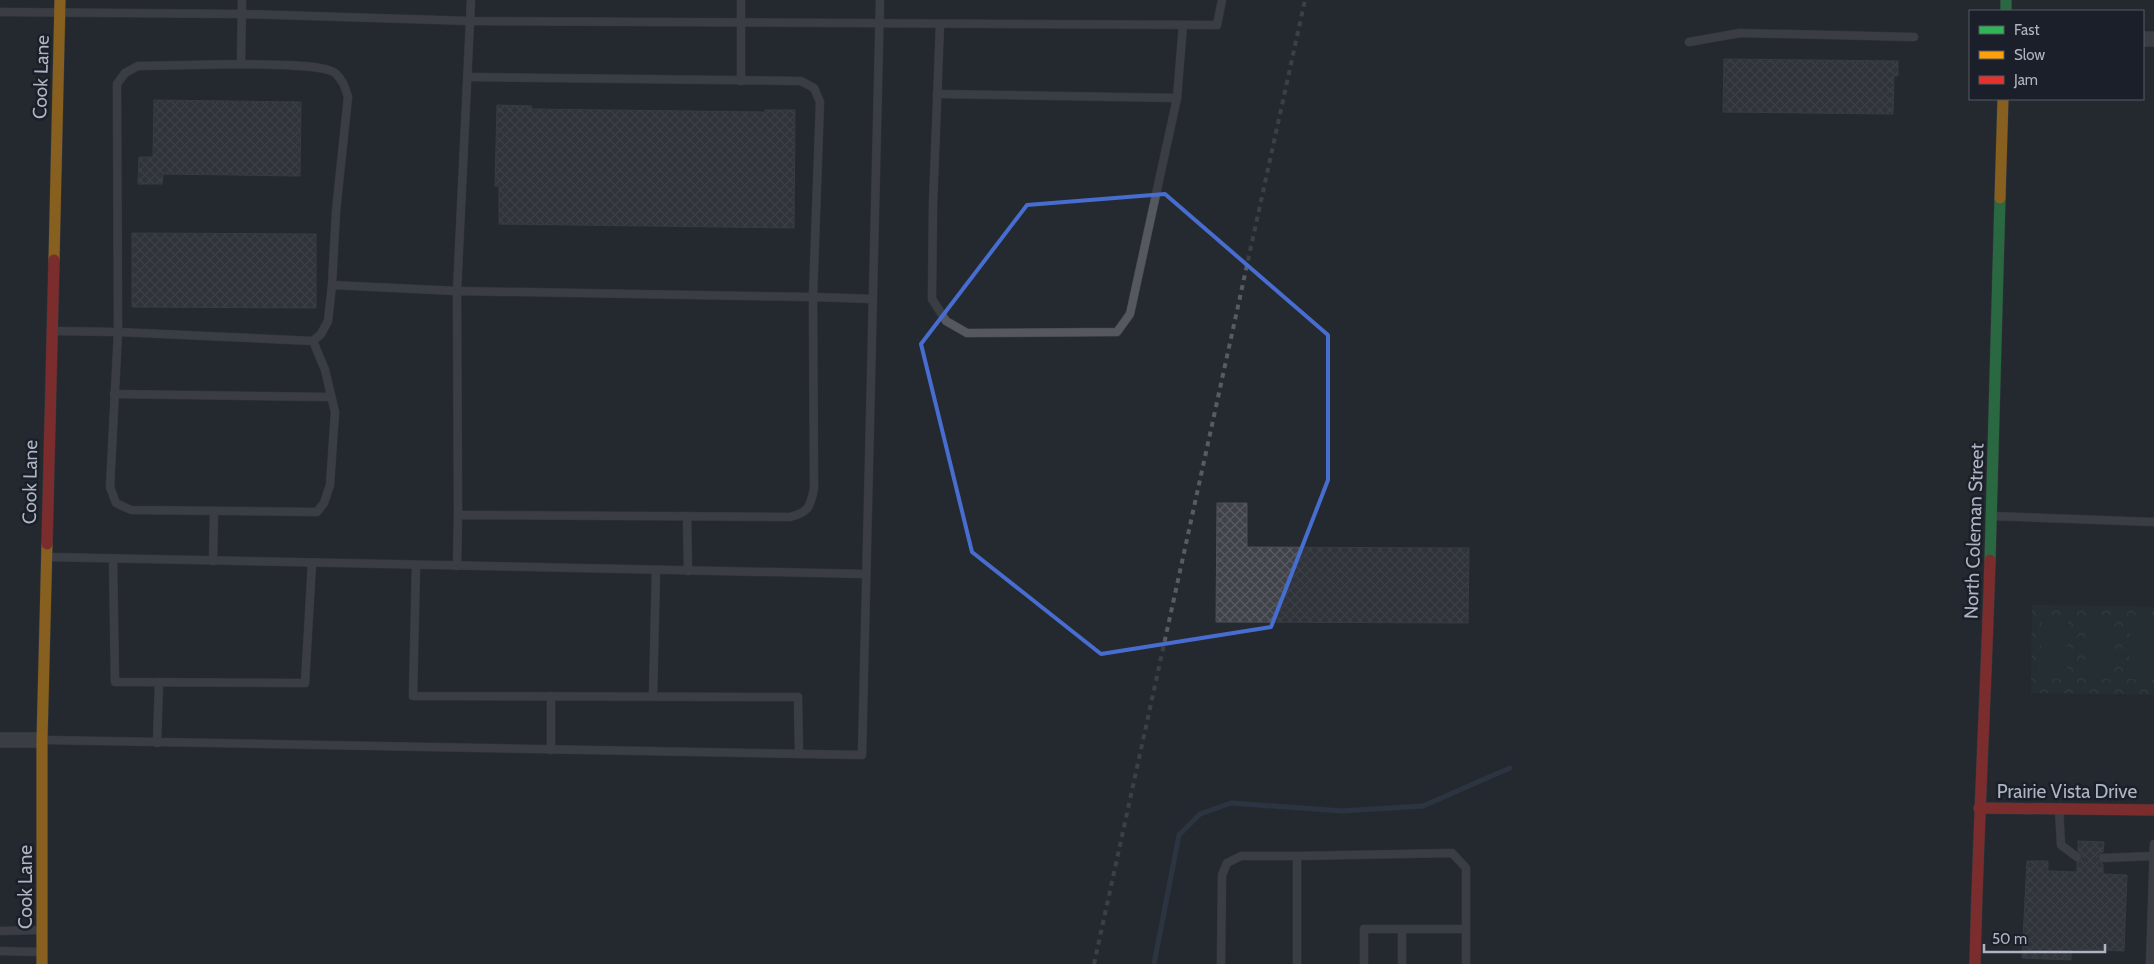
<svg xmlns="http://www.w3.org/2000/svg" width="2154" height="964" viewBox="0 0 2154 964" font-family="Cabin,sans-serif">
  <defs>
    <pattern id="park-crowns" width="20" height="18" patternUnits="userSpaceOnUse" patternTransform="scale(1.25)"><rect width="20" height="18" fill="#273538"/><path d="M2 6a3 3 0 1 1 6 0M12 15a3 3 0 1 1 6 0" fill="none" stroke="#445053"/></pattern>
    <pattern id="building-cross-hatch" width="8" height="8" patternUnits="userSpaceOnUse" patternTransform="scale(1.25)"><rect width="8" height="8" fill="#3f4248"/><path d="M0 0l8 8M0 8l8-8" fill="none" stroke="#585b61"/></pattern>
  </defs>
  <rect width="100%" height="100%" fill="#252930"/>
  <!-- park -->
  <path fill="url(#park-crowns)" d="M2032 605 2154 607V695L2031 693Z"/>
  <!-- garden -->
  <g fill="#273538">
    <path d="M2042 621H2068L2067 679 2040 678Z"/>
    <path d="M2086 621 2113 622 2112 679 2085 678Z"/>
    <path d="M2130 622H2154V680L2129 679Z"/>
  </g>
  <g fill="none" stroke-linecap="round" stroke-linejoin="round">
    <!-- stream -->
    <path stroke="#364258" stroke-width="5" d="M1154 964 1179 835 1200 814 1231 803 1342 811 1423 806 1510 768"/>
  </g>
  <!-- building -->
  <g fill="url(#building-cross-hatch)" stroke="#4d5157">
    <path d="M1724 59 1898 61V76H1894L1893 114 1723 112Z"/>
    <path d="M154 100 301 102 300 176 163 174 162 184H138L139 157H153Z"/>
    <path d="M497 105 532 106 531 109 765 112V110H795L794 228 499 224V186H495Z"/>
    <path d="M132 233 316 234V308L132 307Z"/>
    <path d="M1217 503H1247V547L1469 548 1468 623 1216 622Z"/>
    <path d="M2078 841 2104 842 2103 852 2100 854 2097 858 2099 861 2103 864V874L2127 875 2124 951 2071 949V960L2022 958 2027 861H2048V871L2077 872V862L2083 857 2078 851Z"/>
  </g>
  <g fill="none" stroke-linecap="round" stroke-linejoin="round">
    <!-- lane casing -->
    <g stroke="#42454b" stroke-width="9">
      <g id="lane">
        <path d="M0 12 242 14 471 21 1217 25 1222 0"/>
        <path d="M940 24 933 204 932 299 946 321 967 333 1117 332 1130 314 1177 98 1183 25"/>
        <path d="M1689 42 1740 33 1914 37"/>
        <path d="M241 64C259 65 323 63 335 73 343 80 345 87 348 97L336 211 332 285 328 321 321 334 313 341 118 332 117 84 125 73 138 66 241 64 242 0"/>
        <path d="M741 81V0"/>
        <path d="M937 94 1177 98"/>
        <path d="M332 285 457 291 471 0"/>
        <path d="M53 331 118 332 110 487 116 503 131 510 317 512 324 503 330 485 335 412 325 370 313 341"/>
        <path d="M114 394 331 397"/>
        <path d="M458 515 457 291 813 297 820 102 814 88 801 81 468 77"/>
        <path d="M687 516 688 571"/>
        <path d="M1991 516 2154 522"/>
        <path d="M48 557 866 574"/>
        <path d="M113 559 115 682 305 683 312 563"/>
        <path d="M213 561 214 511"/>
        <path d="M416 565 413 696 798 697 799 754"/>
        <path d="M457 566 458 515 790 517C809 512 810 507 814 489L813 297 873 299"/>
        <path d="M551 696V750"/>
        <path d="M653 696 656 570"/>
        <path d="M45 740 862 755 880 0"/>
        <path d="M157 743 159 682"/>
        <path d="M2059 809 2061 845 2077 857"/>
        <path d="M2103 858 2153 856"/>
        <path d="M0 931 40 930"/>
        <path d="M0 951 40 952"/>
        <path d="M1221 964 1222 875 1227 863 1241 856H1297"/>
        <path d="M1297 964V856L1452 853 1466 868V964"/>
        <path d="M1364 964V929H1466"/>
        <path d="M1402 964V929"/>
        <path d="M2150 964 2154 844"/>
      </g>
    </g>
    <!-- street casing -->
    <g stroke="#42454b" stroke-width="16">
      <g id="street">
        <path d="M2143 39H2154"/>
        <path d="M0 740H42"/>
      </g>
    </g>
    <!-- fast casing -->
    <g stroke="#42454b" stroke-width="12">
      <g id="fast">
        <path d="M2006 0V11"/>
        <path d="M1990 560 2000 198"/>
      </g>
    </g>
    <!-- slow casing -->
    <g stroke="#42454b" stroke-width="12">
      <g id="slow">
        <path d="M2000 198 2003 99"/>
        <path d="M54 260 60 0"/>
        <path d="M42 964V740L47 544"/>
      </g>
    </g>
    <!-- jam casing -->
    <g stroke="#42454b" stroke-width="12">
      <g id="jam">
        <path d="M47 544 54 260"/>
        <path d="M1979 808 2154 810"/>
        <path d="M1975 964C1978 829 1986 695 1990 560"/>
      </g>
    </g>
    <!-- lane -->
    <use href="#lane" stroke="#55585e" stroke-width="8"/>
    <!-- street -->
    <use href="#street" stroke="#55585e" stroke-width="15"/>
    <!-- fast -->
    <use href="#fast" stroke="#30b455" stroke-width="11"/>
    <!-- slow -->
    <use href="#slow" stroke="#ff9f0a" stroke-width="11"/>
    <!-- jam -->
    <use href="#jam" stroke="#e5322d" stroke-width="11"/>
    <!-- rail -->
    <path stroke="#585c62" stroke-width="4" stroke-dasharray="5 5" stroke-linecap="butt" d="M1094 964 1305 0"/>
  </g>
  <!-- marked area -->
  <path d="M0 0H2154V964H0ZM1165 194 1328 335V480L1271 627 1101 654 972 552 921 344 1027 205Z" fill="#252930" fill-opacity=".55" fill-rule="evenodd"/>
  <path fill="none" stroke="#486dd1" stroke-width="4" stroke-linejoin="round" d="M1165 194 1328 335V480L1271 627 1101 654 972 552 921 344 1027 205Z"/>
  <g text-anchor="middle" dominant-baseline="central" stroke-width="5" stroke-linejoin="round" paint-order="stroke">
    <!-- street labels -->
    <g font-size="19" fill="#aeb4c1" stroke="#1a1f29">
      <text transform="translate(41 77) rotate(-88)">Cook Lane</text>
      <text transform="translate(30 482) rotate(-89)">Cook Lane</text>
      <text transform="translate(1974 531) rotate(-88)">North Coleman Street</text>
      <text x="2067" y="791">Prairie Vista Drive</text>
      <text transform="translate(25 887) rotate(-90)">Cook Lane</text>
    </g>
  </g>
  <!-- legend -->
  <rect x="1969" y="10" width="175" height="90" fill="#1a1f29" stroke="#555b66"/>
  <rect x="1979" y="26" width="25" height="8" fill="#30b455" stroke="#555b66"/>
  <text x="2014" y="35" font-size="15" fill="#aeb4c1">Fast</text>
  <rect x="1979" y="51" width="25" height="8" fill="#ff9f0a" stroke="#555b66"/>
  <text x="2014" y="60" font-size="15" fill="#aeb4c1">Slow</text>
  <rect x="1979" y="76" width="25" height="8" fill="#e5322d" stroke="#555b66"/>
  <text x="2014" y="85" font-size="15" fill="#aeb4c1">Jam</text>
  <!-- scale -->
  <path d="M1984 944v8h121v-8" fill="none" stroke="#aeb4c1" stroke-width="2.5"/>
  <text x="1992" y="944" font-size="15" fill="#aeb4c1" stroke="#1a1f29" stroke-width="4" paint-order="stroke">50 m</text>
</svg>
